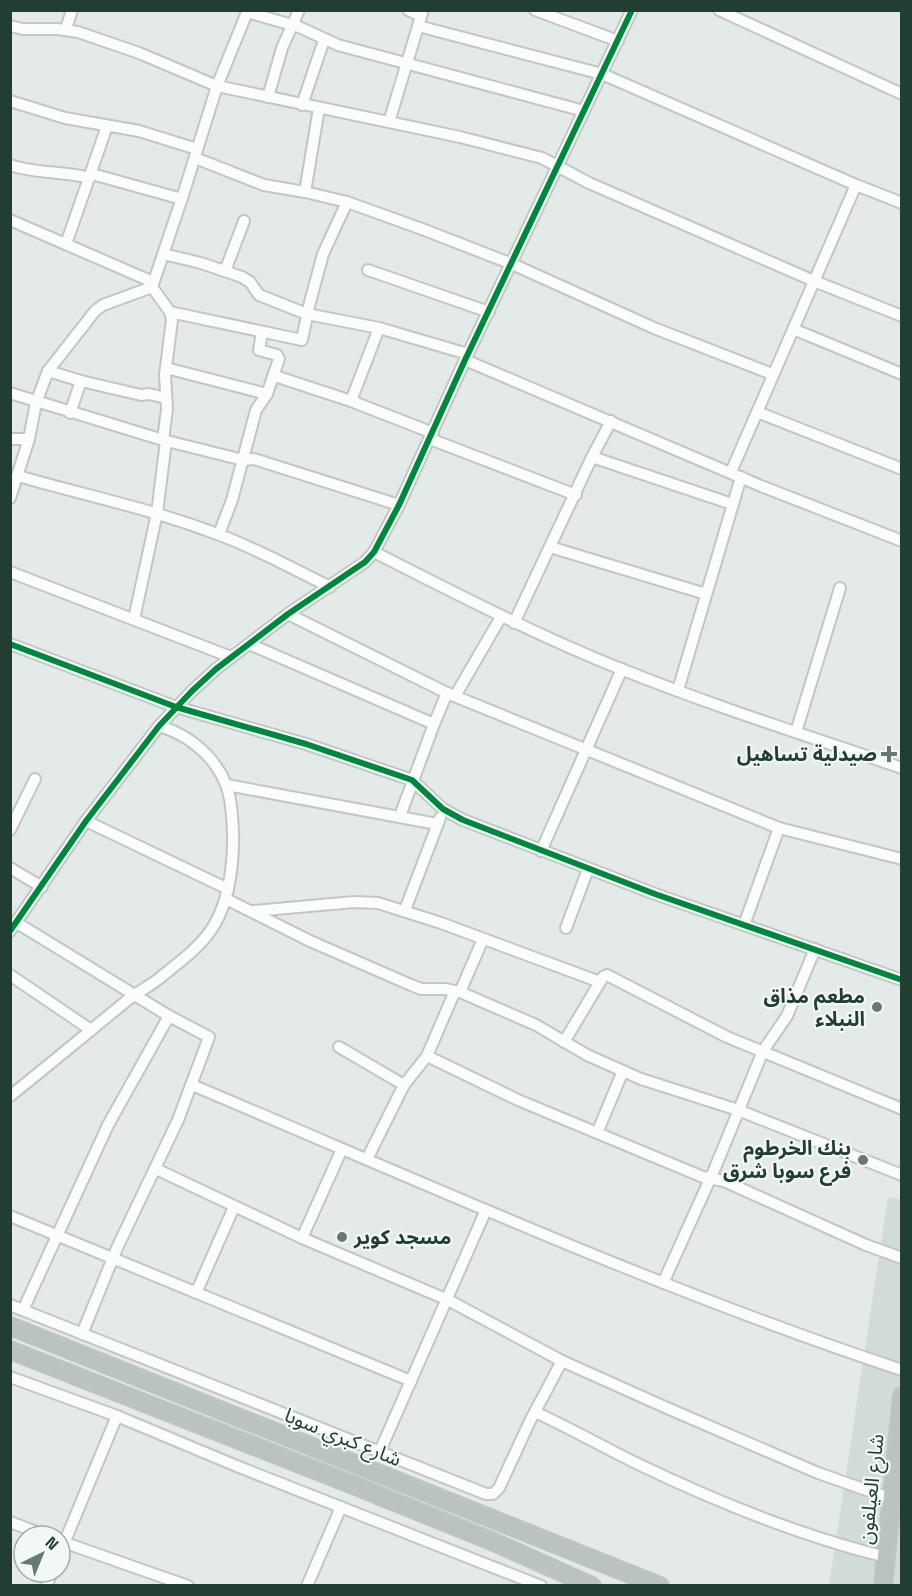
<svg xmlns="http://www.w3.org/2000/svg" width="912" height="1596" viewBox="0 0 912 1596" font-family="'Space Grotesk','Noto Sans Arabic',sans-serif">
  <rect width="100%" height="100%" fill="#e4eae7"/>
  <!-- built -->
  <path fill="#d1dcd6" d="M888 1197 902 1200 901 1585 829 1586Z"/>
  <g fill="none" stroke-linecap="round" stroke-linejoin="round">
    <!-- minor casing -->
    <g stroke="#c1c7c4" stroke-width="14">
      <g id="minor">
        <path d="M408 10 421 16"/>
        <path d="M535 10 618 41"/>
        <path d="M719 10 902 94"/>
        <path d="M247 12 299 27 338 45 584 111"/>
        <path d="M10 26 23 29H57L78 32 139 53 217 86 460 137 542 158 589 183 814 281 902 316"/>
        <path d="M418 26 602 74 856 185"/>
        <path d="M66 29 72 10"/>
        <path d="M268 97 282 48 299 10"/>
        <path d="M10 101 65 118 139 131 197 149"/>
        <path d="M302 105 324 40"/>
        <path d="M389 122 423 10"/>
        <path d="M195 158 264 185 305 192 347 202 422 229 512 264 654 328 772 374"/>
        <path d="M10 165C36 174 64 171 90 178"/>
        <path d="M92 174 182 199"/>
        <path d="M305 192 319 108"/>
        <path d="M10 220 153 282"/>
        <path d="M66 244 107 126"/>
        <path d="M163 254 201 263 242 277 250 282 259 295 307 314 379 328 468 354"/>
        <path d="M368 270 489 312"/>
        <path d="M225 271 244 221"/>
        <path d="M170 312 302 340 309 306 323 254 347 202"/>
        <path d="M793 329 902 374"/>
        <path d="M465 360 761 486 902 541"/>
        <path d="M166 368 267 394"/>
        <path d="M48 371 81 381 141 395 149 394 166 398"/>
        <path d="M275 376 351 401 433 433"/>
        <path d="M10 393 163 440 243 460 254 459 399 505"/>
        <path d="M351 401 379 328"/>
        <path d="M757 412 902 469"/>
        <path d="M70 413 81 381"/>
        <path d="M10 439H29"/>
        <path d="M430 439 576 495"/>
        <path d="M163 440 167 409 165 375 172 320 170 312 152 287 183 195 217 86 248 10"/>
        <path d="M592 457 732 504"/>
        <path d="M731 472 856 185 902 203"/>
        <path d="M18 476C84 495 152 509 217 534 256 548 293 569 330 587"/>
        <path d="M10 498 29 439 36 403 48 371 95 311 103 305 152 287"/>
        <path d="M219 534 232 500 256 410 267 394 279 359 277 355 259 350 262 332"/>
        <path d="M550 547 706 594"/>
        <path d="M374 552C455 593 536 635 621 669 713 706 808 736 902 768"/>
        <path d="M10 572 231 657"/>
        <path d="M288 614 447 693 779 828 902 859"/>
        <path d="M134 619 157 513 166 441"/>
        <path d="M514 623 592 457 611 421"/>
        <path d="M10 644 176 707 306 744 412 780 443 809 463 820 655 894 902 980"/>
        <path d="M249 644 434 724"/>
        <path d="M678 690 741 477"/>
        <path d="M455 696 501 617"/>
        <path d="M796 732 840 588"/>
        <path d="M227 785 437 824"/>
        <path d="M400 816 434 724 447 693"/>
        <path d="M86 821 228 889"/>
        <path d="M10 830 35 779"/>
        <path d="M541 851 622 669"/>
        <path d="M10 868 42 887"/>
        <path d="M226 899 310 941 411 985 421 989H445L460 992 536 1025 587 1055 641 1079 738 1110 902 1175"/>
        <path d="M405 910 440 818"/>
        <path d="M253 911 354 902 378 903 441 923 600 982"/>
        <path d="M17 923 169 1016 209 1037 178 1120 117 1248 82 1334"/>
        <path d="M744 925 779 828"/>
        <path d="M566 928 588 869"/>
        <path d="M10 931 86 821 159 726 192 691 216 669 288 614 365 562 374 552 399 505 465 360 632 10"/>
        <path d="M10 975 91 1030"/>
        <path d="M460 992 483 939"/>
        <path d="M564 1042 603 977 607 975 727 1037 902 1109"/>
        <path d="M339 1047 404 1085"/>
        <path d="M427 1056 518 1100 703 1177 724 1181 866 1245 902 1258"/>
        <path d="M192 1085C427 1184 660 1290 902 1370"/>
        <path d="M10 1096C49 1065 86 1034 124 1003 135 993 149 987 161 977 178 963 199 948 211 930 233 898 236 844 231 806 227 767 196 737 159 726"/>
        <path d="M597 1133 623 1071"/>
        <path d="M367 1159 404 1085 427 1056 455 991"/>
        <path d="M156 1169 302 1238 448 1300 562 1361 667 1408 818 1473 892 1499"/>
        <path d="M10 1216 411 1381"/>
        <path d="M302 1238 342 1149"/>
        <path d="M663 1283 715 1168 763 1051 787 1016 815 949"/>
        <path d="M196 1293 234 1207"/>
        <path d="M10 1305 486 1494H493L499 1488 530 1421 562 1361"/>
        <path d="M23 1310 108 1125 169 1016"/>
        <path d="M10 1377 117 1416 239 1467 541 1586"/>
        <path d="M535 1412C570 1428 603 1447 638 1464 717 1502 800 1536 886 1557"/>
        <path d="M380 1451 486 1210"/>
        <path d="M10 1522 47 1536"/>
        <path d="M60 1541 188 1586"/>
        <path d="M60 1553 117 1416"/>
        <path d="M46 1586 52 1572"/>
        <path d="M307 1586 341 1507"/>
      </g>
    </g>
    <!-- highway casing -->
    <g stroke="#bcc6c2" stroke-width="20">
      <g id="highway">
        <path d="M10 1326 660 1586"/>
        <path d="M10 1350 348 1483 494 1542 592 1586"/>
        <path d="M883 1586 902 1396"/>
      </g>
    </g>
    <!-- minor -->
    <use href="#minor" stroke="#fbfcfb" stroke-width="10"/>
    <!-- highway -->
    <use href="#highway" stroke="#bac3bf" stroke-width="16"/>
    <!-- cycleway casing -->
    <g stroke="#f2f9f4" stroke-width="10">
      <g id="cycleway">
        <path d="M10 644 176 707 306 744 412 780 443 809 463 820 655 894 902 980"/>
        <path d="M10 931 86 821 159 726 192 691 216 669 288 614 365 562 374 552 399 505 465 360 632 10"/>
      </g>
    </g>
    <!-- cycleway -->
    <use href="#cycleway" stroke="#00873e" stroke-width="6"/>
  </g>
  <!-- markers -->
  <g fill="#657b71" stroke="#f2f9f4" stroke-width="2">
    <path d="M886 745h6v6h6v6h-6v6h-6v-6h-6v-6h6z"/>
    <circle cx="877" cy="1007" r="6"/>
    <circle cx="863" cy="1160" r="6"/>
    <circle cx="342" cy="1237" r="6"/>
  </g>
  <g text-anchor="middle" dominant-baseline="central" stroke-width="4.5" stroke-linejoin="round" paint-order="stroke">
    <!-- poi labels -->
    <g font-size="20" font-weight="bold" fill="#203f32" stroke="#f2f9f4" text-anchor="end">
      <text x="877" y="754">صيدلية تساهيل</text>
      <text x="865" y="996">مطعم مذاق<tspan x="865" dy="23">النبلاء</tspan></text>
      <text x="851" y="1148">بنك الخرطوم<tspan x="851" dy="23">فرع سوبا شرق</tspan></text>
      <text x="354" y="1237" text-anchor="start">مسجد كوير</text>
    </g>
    <!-- street labels -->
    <g font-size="20" fill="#203f32" stroke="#f2f9f4">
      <text transform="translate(343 1437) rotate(22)">شارع كبري سوبا</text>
      <text transform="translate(871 1489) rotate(-84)">شارع العيلفون</text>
    </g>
  </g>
  <!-- border -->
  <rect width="912" height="1596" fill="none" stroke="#203f32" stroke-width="24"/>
  <!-- north arrow -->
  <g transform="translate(42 1554) rotate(43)"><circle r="28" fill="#f2f9f4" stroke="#9eafa6" stroke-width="1.5"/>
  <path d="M0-4.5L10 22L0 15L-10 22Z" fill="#657b71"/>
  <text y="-9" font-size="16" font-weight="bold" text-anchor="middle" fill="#203f32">N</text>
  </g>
</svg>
